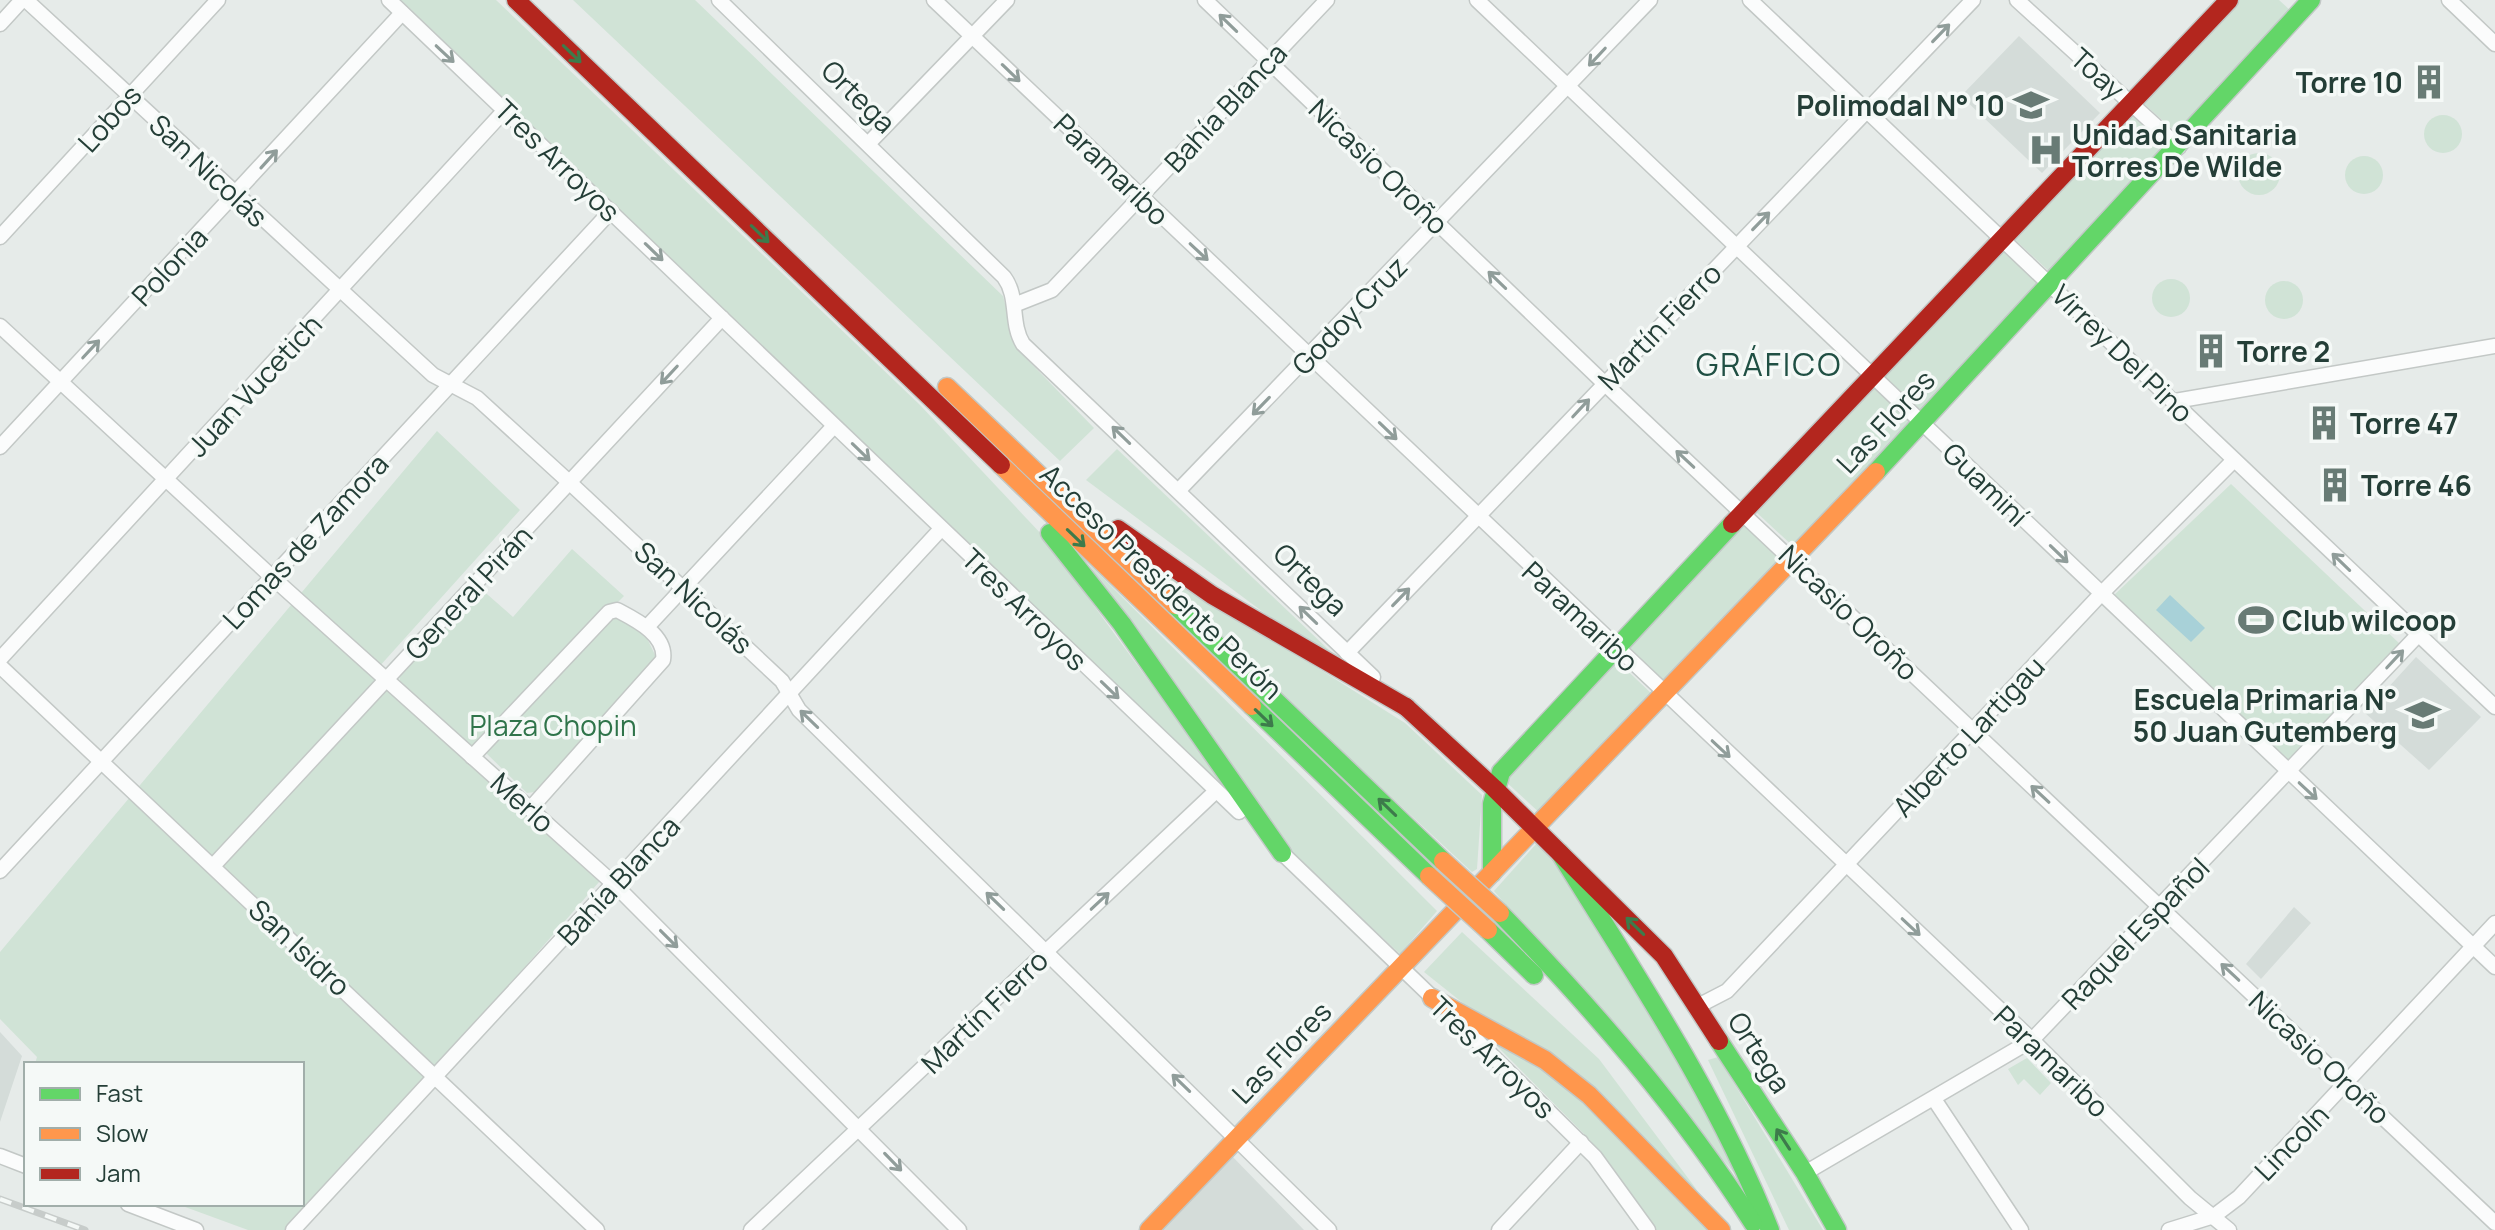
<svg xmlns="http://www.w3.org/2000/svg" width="2495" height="1230" viewBox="0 0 2495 1230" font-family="Manrope,sans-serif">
  <rect width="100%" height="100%" fill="#e6ebe9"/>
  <!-- built -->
  <g fill="#d4dcd9">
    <path d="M2019 36 2100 113 2042 173 1961 96Z"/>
    <path d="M2416 657 2481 717 2429 770 2365 713Z"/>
    <path d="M2294 907 2311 923 2261 979 2246 964Z"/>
    <path d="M0 1032 22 1056 0 1122Z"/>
    <path d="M1229 1153 1304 1230H1151Z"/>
  </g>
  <!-- green -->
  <g fill="#d0e3d6">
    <path d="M401 0H496L920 405 1043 536 1235 799Z"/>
    <path d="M573 0H695L1003 296 1017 349 1094 428 1060 461Z"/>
    <path d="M2235 0H2279L2293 13 2180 136 2142 102Z"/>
    <path d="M2129 112 2167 148 2051 273 2012 237Z"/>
    <circle cx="2443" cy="134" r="19"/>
    <circle cx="2259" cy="174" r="21"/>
    <circle cx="2364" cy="175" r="19"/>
    <path d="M2001 249 2041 285 1922 414 1882 377Z"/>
    <circle cx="2171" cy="298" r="19"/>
    <circle cx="2284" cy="300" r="19"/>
    <path d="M1871 385 1912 422 1795 548 1755 511Z"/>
    <path d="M437 431 520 510 378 668 606 874 295 1230H248L177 1204H302V1064H35L37 1057 0 1019V952Z"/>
    <path d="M1117 449 1330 651 1318 653 1086 480Z"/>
    <path d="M2231 484 2400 644 2289 760 2112 597Z"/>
    <path d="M1745 523 1785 560 1667 685 1627 648Z"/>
    <path d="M1113 539 1405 723 1482 795 1477 869 1472 872Z"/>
    <path d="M572 549 624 596 615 605 608 604 474 746 468 745 400 682 399 674 480 588 513 617Z"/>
    <path d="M1088 563 1437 911 1400 954 1277 840Z"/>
    <path d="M611 616 643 630 657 659 535 792 527 793 485 752Z"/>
    <path d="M1616 660 1653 695 1542 815 1504 780Z"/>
    <path d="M1536 844 1567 871 1696 1087 1736 1175 1494 891Z"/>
    <path d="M1462 932 1599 1059 1697 1190 1424 972Z"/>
    <path d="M1492 1041 1553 1073 1707 1230H1656L1589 1139Z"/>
    <path d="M1718 1057 1823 1230H1789L1708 1060Z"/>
    <path d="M2027 1058 2051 1083 2040 1095 2024 1079 2018 1085 2008 1069Z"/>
  </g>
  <!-- water -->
  <path fill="#a8d1d8" d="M2170 595 2205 628 2191 642 2156 610Z"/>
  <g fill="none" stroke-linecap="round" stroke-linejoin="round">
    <!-- street casing -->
    <g stroke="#c3c8c6" stroke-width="17">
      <g id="street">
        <path d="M26 0 433 375 477 398 569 482 782 681 799 710 1329 1230"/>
        <path d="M389 0 1239 812"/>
        <path d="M719 0 1004 277C1019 297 1010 323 1023 344L1373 677"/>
        <path d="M934 0 2032 1040 2190 1198 2229 1230"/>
        <path d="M1205 0 1604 383 2495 1223"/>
        <path d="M1477 0 2495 967"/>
        <path d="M1750 0 2495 707"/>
        <path d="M2017 0 2179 147"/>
        <path d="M2449 0 2495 44"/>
        <path d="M0 24 22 0"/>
        <path d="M868 144 1007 0"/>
        <path d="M0 237 218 0"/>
        <path d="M1014 305 1052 290 1327 0"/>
        <path d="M0 326 272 577 614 884 959 1230"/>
        <path d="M2175 401 2495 346"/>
        <path d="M0 447 402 13"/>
        <path d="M1179 490 1650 0"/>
        <path d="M647 627 834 426"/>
        <path d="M1347 653 1973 0"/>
        <path d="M0 659 505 110"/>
        <path d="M0 666 597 1230"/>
        <path d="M472 757 609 612 617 610C636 620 667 635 663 660L530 809"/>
        <path d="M1280 851 1435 1000"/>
        <path d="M213 866 722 318"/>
        <path d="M0 871 611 211"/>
        <path d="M1698 1006 1727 991 2101 594 2234 460"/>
        <path d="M1459 1023 1595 1157 1648 1230"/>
        <path d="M1934 1099 2021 1230"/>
        <path d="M0 1156 26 1166"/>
        <path d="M1805 1173 2032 1040 2418 635"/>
        <path d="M128 1204 196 1230"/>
        <path d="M293 1230 941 529"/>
        <path d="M751 1230 1216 791"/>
        <path d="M1499 1230 1581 1142"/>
        <path d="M2169 1230 2214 1216 2239 1197 2495 923"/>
      </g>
    </g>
    <!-- fast casing -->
    <g stroke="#c2c8c6" stroke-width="21">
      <g id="fast">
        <path d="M1876 472 2311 0"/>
        <path d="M1050 533 1122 624 1282 853"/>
        <path d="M1175 605 1443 861"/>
        <path d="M1252 706 1429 876"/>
        <path d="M1560 853C1636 976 1717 1095 1770 1230"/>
        <path d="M1492 873V804L1501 772 1732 524"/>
        <path d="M1500 913C1594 1010 1680 1109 1753 1223"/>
        <path d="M1488 930 1534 975"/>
        <path d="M1719 1041 1805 1173 1837 1230"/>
      </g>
    </g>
    <!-- slow casing -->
    <g stroke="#c2c8c6" stroke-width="21">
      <g id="slow">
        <path d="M947 387 1175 605"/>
        <path d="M1001 465 1252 706"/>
        <path d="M1482 883 1876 472"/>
        <path d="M1432 998 1545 1060 1589 1095 1721 1230"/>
        <path d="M1149 1230 1453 913"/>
      </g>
    </g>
    <!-- jam casing -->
    <g stroke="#c2c8c6" stroke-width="21">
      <g id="jam">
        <path d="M516 0 1001 465"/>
        <path d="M1732 524 2229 0"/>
        <path d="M1118 529 1212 595 1406 707"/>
        <path d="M1406 707 1494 788 1664 956 1719 1041"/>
      </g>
    </g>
    <!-- street -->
    <use href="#street" stroke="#fbfcfc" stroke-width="14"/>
    <!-- fast -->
    <use href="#fast" stroke="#63d668" stroke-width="18"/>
    <!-- slow -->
    <use href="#slow" stroke="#ff974d" stroke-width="18"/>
    <!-- jam -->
    <use href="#jam" stroke="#b3261e" stroke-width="18"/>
    <!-- rail casing -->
    <g stroke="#c7ccca" stroke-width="7">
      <path id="rail" d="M0 1199 85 1230"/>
    </g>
    <!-- rail -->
    <use href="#rail" stroke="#f5f9f7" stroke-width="4" stroke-dasharray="12" stroke-linecap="butt"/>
    <!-- slow-bridge casing -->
    <g stroke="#c2cac7" stroke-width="21" stroke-linecap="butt">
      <g id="slow-bridge">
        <path d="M1443 861 1500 913"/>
        <path d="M1429 876 1488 930"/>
      </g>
    </g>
    <!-- slow-bridge -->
    <use href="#slow-bridge" stroke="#ff974d" stroke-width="18"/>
  </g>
  <!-- one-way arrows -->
  <defs><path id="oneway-shaft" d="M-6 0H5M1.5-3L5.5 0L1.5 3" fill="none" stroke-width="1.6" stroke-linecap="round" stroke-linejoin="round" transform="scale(2)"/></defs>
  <g stroke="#909d9a">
    <use href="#oneway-shaft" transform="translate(1228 23) rotate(-136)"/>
    <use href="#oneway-shaft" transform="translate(1941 33) rotate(-46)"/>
    <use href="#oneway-shaft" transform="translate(445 54) rotate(43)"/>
    <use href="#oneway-shaft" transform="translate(1597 57) rotate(133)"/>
    <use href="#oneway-shaft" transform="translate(1011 73) rotate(44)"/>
    <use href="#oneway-shaft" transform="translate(269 159) rotate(-48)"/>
    <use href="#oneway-shaft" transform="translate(1761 221) rotate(-46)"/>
    <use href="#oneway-shaft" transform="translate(654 252) rotate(44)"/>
    <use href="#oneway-shaft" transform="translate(1199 252) rotate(43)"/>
    <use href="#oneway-shaft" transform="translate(1497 280) rotate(-136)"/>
    <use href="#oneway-shaft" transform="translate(91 349) rotate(-47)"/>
    <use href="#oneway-shaft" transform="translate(669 375) rotate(133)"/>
    <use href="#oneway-shaft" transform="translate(1261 406) rotate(134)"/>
    <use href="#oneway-shaft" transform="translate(1581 408) rotate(-47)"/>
    <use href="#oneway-shaft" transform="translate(1388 431) rotate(44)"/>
    <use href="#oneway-shaft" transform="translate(1121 435) rotate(-136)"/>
    <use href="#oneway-shaft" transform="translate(861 452) rotate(44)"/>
    <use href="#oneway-shaft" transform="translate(1685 459) rotate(-137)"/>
    <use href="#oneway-shaft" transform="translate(2059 554) rotate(44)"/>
    <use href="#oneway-shaft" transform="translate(2341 562) rotate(-136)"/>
    <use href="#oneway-shaft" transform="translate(1401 597) rotate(-46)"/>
    <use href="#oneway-shaft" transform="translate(1308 615) rotate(-136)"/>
    <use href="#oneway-shaft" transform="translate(2395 659) rotate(-47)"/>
    <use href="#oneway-shaft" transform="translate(1110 690) rotate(44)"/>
    <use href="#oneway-shaft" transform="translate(809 719) rotate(-136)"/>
    <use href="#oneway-shaft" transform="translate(1721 749) rotate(43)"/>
    <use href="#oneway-shaft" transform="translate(2308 791) rotate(43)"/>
    <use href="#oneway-shaft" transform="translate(2040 794) rotate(-137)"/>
    <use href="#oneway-shaft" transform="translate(995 901) rotate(-136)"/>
    <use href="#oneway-shaft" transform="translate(1100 901) rotate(-43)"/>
    <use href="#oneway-shaft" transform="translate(1911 927) rotate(43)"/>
    <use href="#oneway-shaft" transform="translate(669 939) rotate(45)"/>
    <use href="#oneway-shaft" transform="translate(2230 972) rotate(-137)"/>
    <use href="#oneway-shaft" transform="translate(1181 1083) rotate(-136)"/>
    <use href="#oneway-shaft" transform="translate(893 1162) rotate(46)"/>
  </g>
  <g stroke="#3d7b4b">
    <use href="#oneway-shaft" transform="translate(572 54) rotate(44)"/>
    <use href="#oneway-shaft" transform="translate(760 234) rotate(44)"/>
    <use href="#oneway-shaft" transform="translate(1076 538) rotate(44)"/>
    <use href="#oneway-shaft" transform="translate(1264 718) rotate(44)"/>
    <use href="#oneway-shaft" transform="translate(1387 807) rotate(-136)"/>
    <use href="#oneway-shaft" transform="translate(1635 926) rotate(-136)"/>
    <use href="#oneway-shaft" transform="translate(1783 1139) rotate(-123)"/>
  </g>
  <!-- icons -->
  <defs>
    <g id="building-bare" transform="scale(2.76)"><path d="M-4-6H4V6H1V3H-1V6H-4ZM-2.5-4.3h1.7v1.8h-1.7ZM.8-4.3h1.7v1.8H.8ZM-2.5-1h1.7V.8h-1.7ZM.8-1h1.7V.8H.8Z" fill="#687b75" stroke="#f5f9f7" stroke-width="2.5" paint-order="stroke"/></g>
    <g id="school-bare" transform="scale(2.76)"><path d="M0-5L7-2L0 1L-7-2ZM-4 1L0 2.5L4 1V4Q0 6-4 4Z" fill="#687b75" stroke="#f5f9f7" stroke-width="2.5" paint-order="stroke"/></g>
    <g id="hospital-bare" transform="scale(2.76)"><path d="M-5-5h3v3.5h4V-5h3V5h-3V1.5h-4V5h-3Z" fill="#687b75" stroke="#f5f9f7" stroke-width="2.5" paint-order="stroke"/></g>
    <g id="stadium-bare" transform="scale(2.76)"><path d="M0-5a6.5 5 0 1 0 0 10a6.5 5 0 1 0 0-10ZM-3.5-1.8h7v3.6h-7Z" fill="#687b75" stroke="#f5f9f7" stroke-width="2.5" paint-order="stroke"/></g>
  </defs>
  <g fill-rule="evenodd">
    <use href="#building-bare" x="2429" y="82"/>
    <use href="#school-bare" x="2031" y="105"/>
    <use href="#hospital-bare" x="2046" y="150"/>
    <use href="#building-bare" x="2211" y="351"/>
    <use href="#building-bare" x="2324" y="423"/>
    <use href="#building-bare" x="2335" y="485"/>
    <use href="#stadium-bare" x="2256" y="620"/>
    <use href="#school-bare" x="2423" y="715"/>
  </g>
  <g text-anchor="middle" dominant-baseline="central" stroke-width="7" stroke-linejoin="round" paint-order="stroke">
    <!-- street labels -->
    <g font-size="28" fill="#243e37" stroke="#f5f9f7">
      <text transform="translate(2098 73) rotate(42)">Toay</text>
      <text transform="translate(859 96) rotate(44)">Ortega</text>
      <text transform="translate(1225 107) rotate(-47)">Bahía Blanca</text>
      <text transform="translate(109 118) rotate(-48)">Lobos</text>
      <text transform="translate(558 160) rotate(44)">Tres Arroyos</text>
      <text transform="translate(1379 166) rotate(44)">Nicasio Oroño</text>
      <text transform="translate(1112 169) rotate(44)">Paramaribo</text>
      <text transform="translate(209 170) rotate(43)">San Nicolás</text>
      <text transform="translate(169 266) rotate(-47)">Polonia</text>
      <text transform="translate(1349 315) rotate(-46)">Godoy Cruz</text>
      <text transform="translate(1659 326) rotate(-46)">Martín Fierro</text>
      <text transform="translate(2123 353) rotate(44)">Virrey Del Pino</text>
      <text transform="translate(254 385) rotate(-47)">Juan Vucetich</text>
      <text transform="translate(1885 421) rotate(-47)">Las Flores</text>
      <text transform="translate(1986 484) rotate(44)">Guaminí</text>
      <text transform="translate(305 541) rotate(-47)">Lomas de Zamora</text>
      <text transform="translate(1311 579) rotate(44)">Ortega</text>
      <text transform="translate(1162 581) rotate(44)">Acceso Presidente Perón</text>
      <text transform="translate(468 592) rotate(-47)">General Pirán</text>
      <text transform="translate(694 597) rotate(43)">San Nicolás</text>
      <text transform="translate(1025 609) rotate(44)">Tres Arroyos</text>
      <text transform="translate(1849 612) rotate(44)">Nicasio Oroño</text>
      <text transform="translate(1581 616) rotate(43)">Paramaribo</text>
      <text transform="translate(1968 736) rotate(-47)">Alberto Lartigau</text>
      <text transform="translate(523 802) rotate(42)">Merlo</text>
      <text transform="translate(618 880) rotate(-47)">Bahía Blanca</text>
      <text transform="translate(2135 933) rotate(-46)">Raquel Español</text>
      <text transform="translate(300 947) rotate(43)">San Isidro</text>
      <text transform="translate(984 1011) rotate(-44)">Martín Fierro</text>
      <text transform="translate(1281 1052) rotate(-46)">Las Flores</text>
      <text transform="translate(1760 1052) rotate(57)">Ortega</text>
      <text transform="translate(1493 1057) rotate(44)">Tres Arroyos</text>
      <text transform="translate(2320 1057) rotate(43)">Nicasio Oroño</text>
      <text transform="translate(2052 1061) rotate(44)">Paramaribo</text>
      <text transform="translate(2291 1142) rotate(-46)">Lincoln</text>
    </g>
    <!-- poi labels -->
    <g font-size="28" font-weight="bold" fill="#243e37" stroke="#f5f9f7" text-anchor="start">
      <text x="2403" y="82" text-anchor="end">Torre 10</text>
      <text x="2005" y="105" text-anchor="end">Polimodal N° 10</text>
      <text x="2072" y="134">Unidad Sanitaria<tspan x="2072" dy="32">Torres De Wilde</tspan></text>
      <text x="2237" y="351">Torre 2</text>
      <text x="2350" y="423">Torre 47</text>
      <text x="2361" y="485">Torre 46</text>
      <text x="2282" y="620">Club wilcoop</text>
      <text x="2397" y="699" text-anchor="end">Escuela Primaria N°<tspan x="2397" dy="32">50 Juan Gutemberg</tspan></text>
    </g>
    <!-- park labels -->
    <g font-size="28" fill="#2f744a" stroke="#f5f9f7">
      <text x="553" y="725">Plaza Chopin</text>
    </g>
    <!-- quarter labels -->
    <g font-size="32" letter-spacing="2" fill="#205044" stroke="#f5f9f7">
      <text x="1769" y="364">GRÁFICO</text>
    </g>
  </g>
  <!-- legend -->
  <rect x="24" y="1062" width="280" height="144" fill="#f5f9f7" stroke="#a1aeaa" stroke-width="2"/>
  <rect x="40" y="1088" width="40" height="12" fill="#63d668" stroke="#a1aeaa" stroke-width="2"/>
  <text x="96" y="1102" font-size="24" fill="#243e37">Fast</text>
  <rect x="40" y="1128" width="40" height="12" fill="#ff974d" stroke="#a1aeaa" stroke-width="2"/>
  <text x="96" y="1142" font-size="24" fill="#243e37">Slow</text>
  <rect x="40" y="1168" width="40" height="12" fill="#b3261e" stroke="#a1aeaa" stroke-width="2"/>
  <text x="96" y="1182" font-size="24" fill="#243e37">Jam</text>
</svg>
